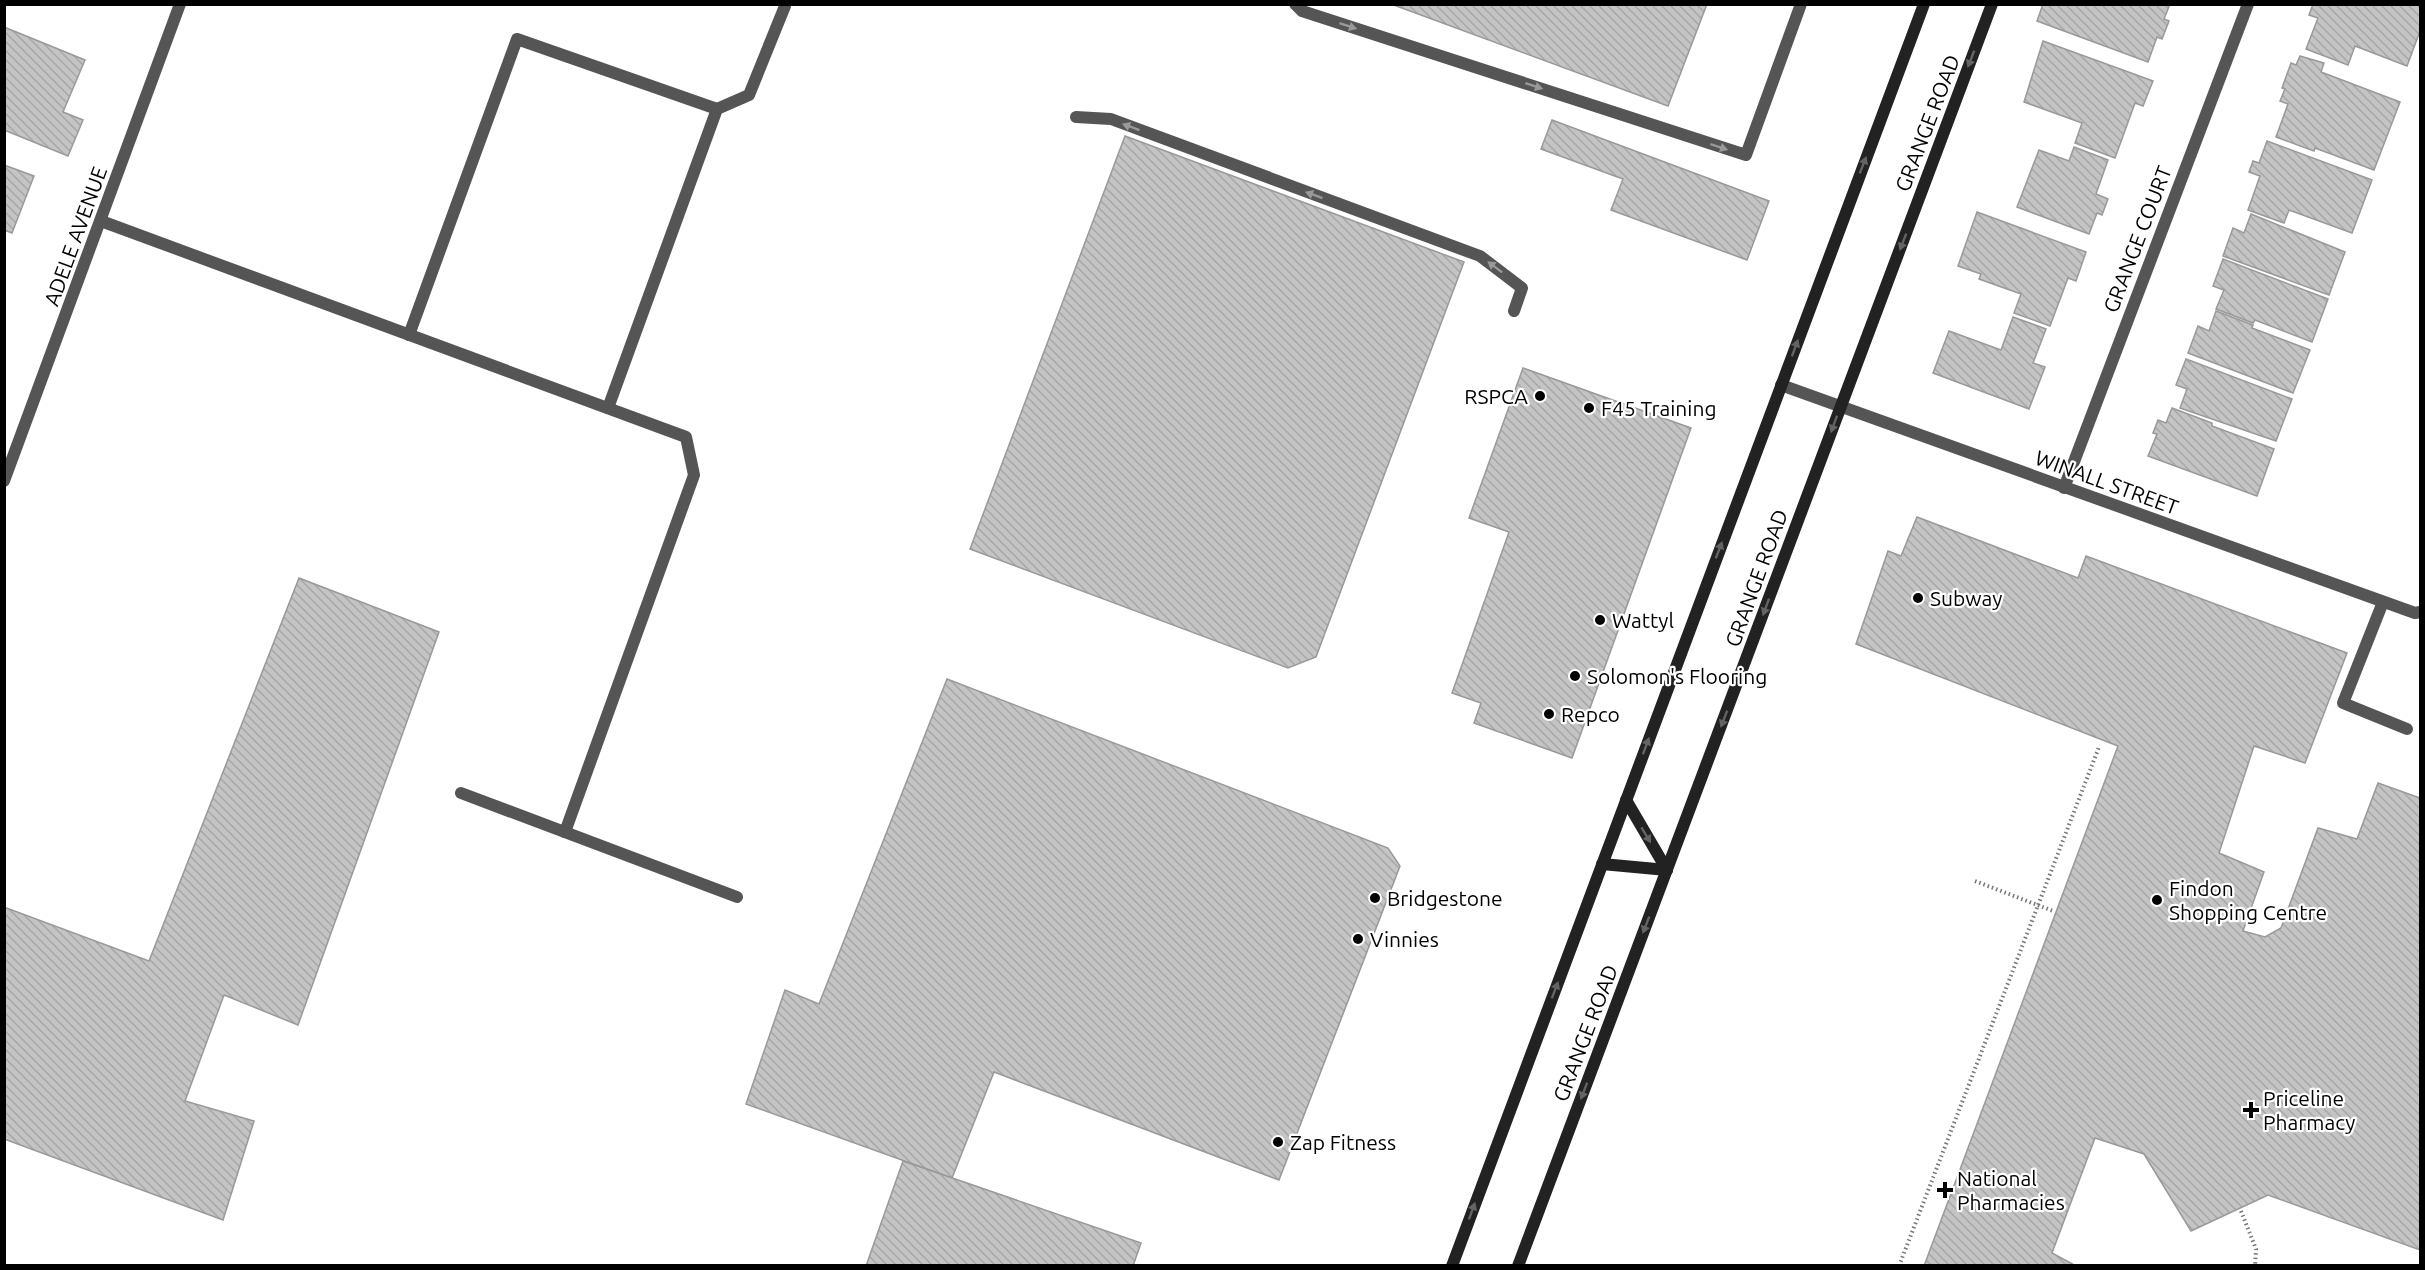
<svg xmlns="http://www.w3.org/2000/svg" width="2425" height="1270" viewBox="0 0 2425 1270" font-family="Ubuntu,sans-serif">
  <defs>
    <pattern id="building-back-hatch" width="6" height="6" patternUnits="userSpaceOnUse" patternTransform="scale(1.5)"><rect width="6" height="6" fill="#c4c4c4"/><path d="M-1 5l2 2M0 0l6 6M5-1l2 2" fill="none" stroke="#a7a7a7"/></pattern>
  </defs>
  <rect width="100%" height="100%" fill="#fff"/>
  <!-- building -->
  <g fill="url(#building-back-hatch)" stroke="#999" stroke-width="1.5">
    <path d="M1391 4H1707L1668 106Z"/>
    <path d="M2043 4H2170L2164 19 2169 21 2162 39 2157 37 2148 62 2037 21Z"/>
    <path d="M2313 4H2420V31L2407 66 2355 46 2348 65 2306 49 2318 18 2309 15Z"/>
    <path d="M4 27 85 60 63 112 83 120 68 156 4 130Z"/>
    <path d="M2043 41 2153 81 2143 106 2135 103 2115 158 2075 143 2082 123 2024 102Z"/>
    <path d="M2300 56 2324 63 2321 72 2400 102 2374 170 2315 148 2314 151 2276 137 2288 104 2280 101 2285 89 2282 88 2291 63 2296 65Z"/>
    <path d="M1552 120 1769 201 1747 260 1611 210 1623 179 1541 149Z"/>
    <path d="M1125 136 1464 262 1316 657 1288 668 970 549Z"/>
    <path d="M2267 141 2372 180 2352 233 2289 210 2284 223 2248 210 2260 176 2249 172 2253 161 2259 163Z"/>
    <path d="M2074 147 2108 160 2096 194 2108 199 2102 215 2097 213 2089 234 2017 207 2039 150 2069 161Z"/>
    <path d="M4 165 34 176 12 233 4 230Z"/>
    <path d="M1977 212 2086 252 2076 281 2068 278 2050 326 2014 313 2021 294 1979 279 1981 274 1958 266Z"/>
    <path d="M2251 214 2345 252 2329 295 2223 256 2233 228 2244 233Z"/>
    <path d="M2223 259 2328 299 2312 342 2255 320 2253 323 2216 309 2224 290 2213 286Z"/>
    <path d="M2216 311 2253 325 2252 328 2310 350 2293 393 2188 353 2198 326 2209 331Z"/>
    <path d="M2013 317 2046 329 2033 363 2045 367 2029 409 1933 373 1949 331 2001 350Z"/>
    <path d="M2186 359 2292 399 2276 441 2180 408 2187 389 2176 385Z"/>
    <path d="M1523 368 1691 428 1572 758 1474 723 1481 703 1452 693 1509 532 1469 518Z"/>
    <path d="M2172 408 2212 423V426L2274 449 2257 496 2148 456 2157 434 2153 433 2158 420 2166 423Z"/>
    <path d="M1917 517 2078 578 2086 556 2347 653 2305 763 2254 746 2219 853 2264 872 2243 931 2265 937 2281 928 2318 828 2357 839 2378 783 2420 798V1250L2268 1195 2191 1231 2144 1154 2095 1138 2052 1253 2076 1266H1924L2118 746 1856 644 1888 551 1901 556Z"/>
    <path d="M299 578 439 632 298 1025 224 995 185 1101 254 1121 223 1220 4 1139V907L149 961Z"/>
    <path d="M947 679 1388 848 1400 866 1279 1180 994 1072 952 1178 746 1104 785 990 819 1004Z"/>
    <path d="M903 1161 1141 1243 1133 1266H866Z"/>
  </g>
  <g fill="none" stroke-linecap="round" stroke-linejoin="round">
    <!-- path -->
    <g stroke="#777" stroke-width="4" stroke-dasharray="1.5 3" stroke-linecap="butt">
      <path d="M1975 881 2053 911"/>
      <path d="M2241 1211 2256 1249 2255 1266"/>
      <path d="M1899 1266 2099 747"/>
    </g>
    <!-- lane -->
    <g stroke="#555" stroke-width="12">
      <path d="M1295 4 1302 11 1746 155 1801 4"/>
      <path d="M1076 117 1111 119 1480 256 1522 288 1514 311"/>
      <path d="M2383 602 2343 703 2407 729"/>
    </g>
    <!-- street -->
    <g stroke="#555" stroke-width="12">
      <path d="M717 109 749 95 785 6"/>
      <path d="M101 221 686 437 694 475 565 832"/>
      <path d="M409 335 517 39 717 109 608 408"/>
      <path d="M1781 385 2415 613 2420 612"/>
      <path d="M4 481 180 4"/>
      <path d="M2064 488 2248 4"/>
      <path d="M461 793 737 897"/>
    </g>
    <!-- secondary -->
    <g stroke="#222" stroke-width="12">
      <path d="M1626 800 1667 870"/>
      <path d="M1602 864 1667 870"/>
      <path d="M1452 1266 1924 4"/>
      <path d="M1518 1266 1992 4"/>
    </g>
  </g>
  <!-- one-way arrows -->
  <defs><path id="oneway-solid" d="M-6-.8H1V-3.2L6.5 0L1 3.2V.8H-6Z" transform="scale(1.5)"/></defs>
  <g fill="#999">
    <use href="#oneway-solid" transform="translate(1348 26) rotate(18)"/>
    <use href="#oneway-solid" transform="translate(1534 86) rotate(18)"/>
    <use href="#oneway-solid" transform="translate(1131 127) rotate(-160)"/>
    <use href="#oneway-solid" transform="translate(1719 147) rotate(18)"/>
    <use href="#oneway-solid" transform="translate(1314 195) rotate(-160)"/>
    <use href="#oneway-solid" transform="translate(1495 267) rotate(-143)"/>
  </g>
  <g fill="#646464">
    <use href="#oneway-solid" transform="translate(1971 59) rotate(111)"/>
    <use href="#oneway-solid" transform="translate(1863 165) rotate(-69)"/>
    <use href="#oneway-solid" transform="translate(1903 242) rotate(111)"/>
    <use href="#oneway-solid" transform="translate(1795 348) rotate(-70)"/>
    <use href="#oneway-solid" transform="translate(1834 424) rotate(110)"/>
    <use href="#oneway-solid" transform="translate(1719 550) rotate(-69)"/>
    <use href="#oneway-solid" transform="translate(1766 607) rotate(110)"/>
    <use href="#oneway-solid" transform="translate(1724 719) rotate(111)"/>
    <use href="#oneway-solid" transform="translate(1646 746) rotate(-70)"/>
    <use href="#oneway-solid" transform="translate(1646 835) rotate(59)"/>
    <use href="#oneway-solid" transform="translate(1646 925) rotate(111)"/>
    <use href="#oneway-solid" transform="translate(1555 990) rotate(-69)"/>
    <use href="#oneway-solid" transform="translate(1584 1091) rotate(111)"/>
    <use href="#oneway-solid" transform="translate(1472 1211) rotate(-70)"/>
  </g>
  <!-- markers -->
  <g fill="#000" stroke="#fff" stroke-width="2">
    <circle cx="1540" cy="396" r="6"/>
    <circle cx="1589" cy="408" r="6"/>
    <circle cx="1918" cy="598" r="6"/>
    <circle cx="1600" cy="620" r="6"/>
    <circle cx="1575" cy="676" r="6"/>
    <circle cx="1549" cy="714" r="6"/>
    <circle cx="1375" cy="898" r="6"/>
    <circle cx="2157" cy="900" r="6"/>
    <circle cx="1358" cy="939" r="6"/>
    <path d="M2248 1101h6v6h6v6h-6v6h-6v-6h-6v-6h6z"/>
    <circle cx="1278" cy="1142" r="6"/>
    <path d="M1942 1181h6v6h6v6h-6v6h-6v-6h-6v-6h6z"/>
  </g>
  <g text-anchor="middle" dominant-baseline="central" stroke-width="4.5" stroke-linejoin="round" paint-order="stroke">
    <!-- street labels -->
    <g font-size="21" fill="#000" stroke="#fff">
      <text transform="translate(1927 123) rotate(-69)">GRANGE ROAD</text>
      <text transform="translate(75 236) rotate(-70)">ADELE AVENUE</text>
      <text transform="translate(2137 239) rotate(-69)">GRANGE COURT</text>
      <text transform="translate(2107 482) rotate(20)">WINALL STREET</text>
      <text transform="translate(1756 578) rotate(-70)">GRANGE ROAD</text>
      <text transform="translate(1585 1033) rotate(-69)">GRANGE ROAD</text>
    </g>
    <!-- poi labels -->
    <g font-size="21" fill="#000" stroke="#fff" text-anchor="start">
      <text x="1528" y="396" text-anchor="end">RSPCA</text>
      <text x="1601" y="408">F45 Training</text>
      <text x="1930" y="598">Subway</text>
      <text x="1612" y="620">Wattyl</text>
      <text x="1587" y="676">Solomon's Flooring</text>
      <text x="1561" y="714">Repco</text>
      <text x="2169" y="888">Findon<tspan x="2169" dy="24">Shopping Centre</tspan></text>
      <text x="1387" y="898">Bridgestone</text>
      <text x="1370" y="939">Vinnies</text>
      <text x="2263" y="1098">Priceline<tspan x="2263" dy="24">Pharmacy</tspan></text>
      <text x="1290" y="1142">Zap Fitness</text>
      <text x="1957" y="1178">National<tspan x="1957" dy="24">Pharmacies</tspan></text>
    </g>
  </g>
  <!-- border -->
  <rect width="2425" height="1270" fill="none" stroke="#000000" stroke-width="12"/>
</svg>
